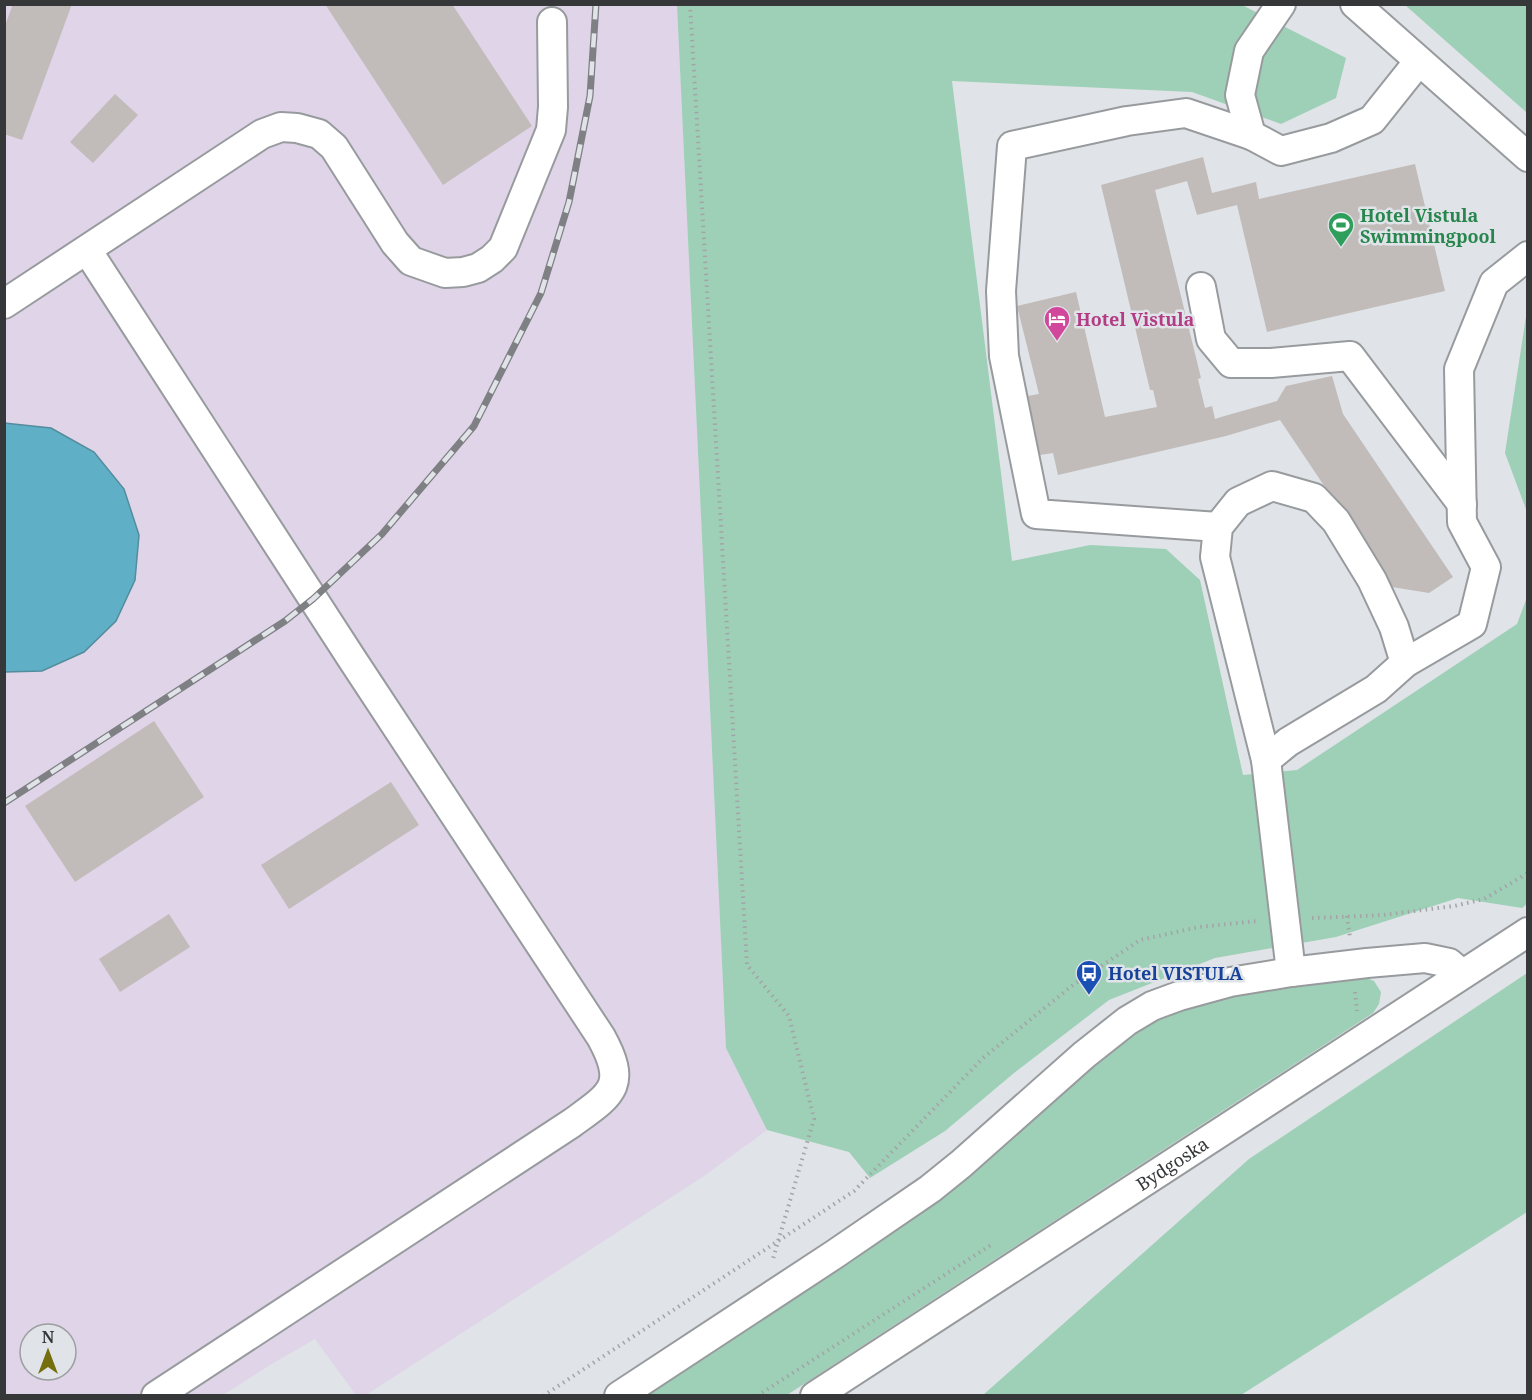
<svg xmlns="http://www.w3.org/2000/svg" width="1532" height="1400" viewBox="0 0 1532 1400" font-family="'Noto Serif',serif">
  <rect width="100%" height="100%" fill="#e0e3e7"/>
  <!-- industrial -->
  <path fill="#dfd4e8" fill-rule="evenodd" d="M5 5H677L726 1048 767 1130 704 1176 366 1395H356L315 1339 270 1365 223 1395 5 1396ZM30 1334H66V1370H30Z"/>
  <!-- green -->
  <g fill="#9ed0b7">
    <path d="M677 5H1242L1346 58 1336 98 1281 124 1192 92 952 81 1012 561 1090 545 1166 549 1200 580 1243 775 1297 770 1517 624 1527 597V904L1522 908 1458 898 1336 937 1215 958 1109 1000 1014 1073 945 1131 870 1178 849 1152 767 1130 726 1048Z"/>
    <path d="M1405 5H1527V113Z"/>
    <path d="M1527 310V512L1505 453Z"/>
    <path d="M1527 973V1212L1241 1395H983L1249 1159Z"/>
    <path d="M1364 977 1374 981 1381 992 1379 1004 1373 1013 787 1395 643 1396 918 1216 983 1164 1050 1101 1119 1044 1152 1023 1187 1007 1225 997 1274 988Z"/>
  </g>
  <!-- water -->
  <path fill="#5fb0c6" stroke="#538c9c" stroke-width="1.5" d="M4 423 51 428 94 452 124 489 139 535 135 580 116 621 84 652 42 671 5 672Z"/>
  <!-- building -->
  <g fill="#c1bcba">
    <path d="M13 4H72L22 140 4 134V28Z"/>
    <path d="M325 4H452L532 126 443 185Z"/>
    <path d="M115 94 138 115 93 163 70 142Z"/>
    <path d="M1203 157 1212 193 1256 182 1259 199 1415 164 1445 291 1267 332 1237 205 1197 215 1187 181 1155 190 1201 378 1198 379 1205 408 1212 406 1215 419 1221 417 1277 401 1286 386 1332 376 1343 414 1453 577 1429 593 1392 587 1280 420 1226 436 1058 475 1053 453 1040 455 1022 397 1039 394 1017 306 1076 292 1105 417 1157 407 1153 390H1150L1101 185Z"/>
    <path d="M154 721 204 797 75 882 25 806Z"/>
    <path d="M391 782 419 825 289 909 261 865Z"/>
    <path d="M169 914 190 947 120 992 99 959Z"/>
  </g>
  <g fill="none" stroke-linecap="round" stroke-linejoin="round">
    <!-- minor casing -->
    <g stroke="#989b9e" stroke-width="32">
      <g id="minor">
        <path d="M1281 4 1249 51 1240 95 1251 135 1281 151 1331 138 1372 120 1419 61"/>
        <path d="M1355 4 1528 157"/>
        <path d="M87 250 352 659 601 1037C628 1086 612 1094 572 1123L156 1396"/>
        <path d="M1201 287 1211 339 1231 363H1271L1350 356 1462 504"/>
        <path d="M4 304 262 134 281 127 297 128 319 134 334 147 395 243 411 261 445 273 463 272 478 268 492 259 503 248 551 130 553 107 552 22"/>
        <path d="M1218 527 1036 514 1004 356 1001 291 1012 146 1127 121 1186 113 1251 135"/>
        <path d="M1266 760 1288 742 1376 689 1405 663 1472 624 1486 567 1462 522 1459 369 1494 283 1528 256"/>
        <path d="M1291 972 1266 760 1215 557 1218 527 1238 502 1272 486 1314 498 1336 521 1372 580 1394 627 1405 663"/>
        <path d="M619 1396 835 1254 930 1189 961 1164 1084 1055 1127 1021 1152 1006 1179 996 1230 982 1291 972 1367 963 1425 958 1449 963 1462 974"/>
        <path id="s1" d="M815 1396 1528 932"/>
      </g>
    </g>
    <!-- path -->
    <g stroke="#a2a4a8" stroke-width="4" stroke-dasharray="1.5 4.5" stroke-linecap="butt">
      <path d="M690 4 747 965 789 1016 814 1119 772 1262"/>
      <path d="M1347 916 1350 937"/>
      <path d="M1312 918 1383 915 1454 906 1484 899 1528 873"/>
      <path d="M1355 992 1357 1011"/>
      <path d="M543 1396 854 1191 983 1058 1073 985 1140 940 1199 927 1257 921"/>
      <path d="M757 1396 994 1243"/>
    </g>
    <!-- minor -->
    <use href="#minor" stroke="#fff" stroke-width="28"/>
    <!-- rail casing -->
    <g stroke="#7e8083" stroke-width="7">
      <path id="rail" d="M4 803 285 621 313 599 382 534 474 426 541 293 569 202 590 96 596 4"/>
    </g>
    <!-- rail -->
    <use href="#rail" stroke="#e0e3e7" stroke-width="4.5" stroke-dasharray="14" stroke-linecap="butt"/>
  </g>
  <!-- icons -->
  <defs>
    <g id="stadium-pin" transform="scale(1.35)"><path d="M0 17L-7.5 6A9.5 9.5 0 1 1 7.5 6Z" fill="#2e9e5b" stroke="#e0e3e7"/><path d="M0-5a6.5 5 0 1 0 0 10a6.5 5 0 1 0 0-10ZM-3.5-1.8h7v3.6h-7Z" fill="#fff"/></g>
    <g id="hotel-pin" transform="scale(1.35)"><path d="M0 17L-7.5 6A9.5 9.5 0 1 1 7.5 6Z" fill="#d1479c" stroke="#e0e3e7"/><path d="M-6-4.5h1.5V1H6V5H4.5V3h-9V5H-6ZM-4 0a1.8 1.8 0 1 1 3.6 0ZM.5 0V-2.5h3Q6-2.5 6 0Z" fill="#fff"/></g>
    <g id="bus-pin" transform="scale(1.35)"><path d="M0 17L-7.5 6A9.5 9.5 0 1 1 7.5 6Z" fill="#1a4fb4" stroke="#e0e3e7"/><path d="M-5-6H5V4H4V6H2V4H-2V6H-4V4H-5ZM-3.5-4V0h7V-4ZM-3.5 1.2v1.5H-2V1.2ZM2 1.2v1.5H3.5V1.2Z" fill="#fff"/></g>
  </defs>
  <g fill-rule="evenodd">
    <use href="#stadium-pin" x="1341" y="225"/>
    <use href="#hotel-pin" x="1057" y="319"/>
    <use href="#bus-pin" x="1089" y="973"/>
  </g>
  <g text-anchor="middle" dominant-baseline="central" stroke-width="5" stroke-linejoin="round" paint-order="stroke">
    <!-- leisure labels -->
    <g font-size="18" font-weight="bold" fill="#27864d" stroke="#e0e3e7" text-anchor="start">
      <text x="1360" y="215">Hotel Vistula<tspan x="1360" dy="21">Swimmingpool</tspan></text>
    </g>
    <!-- hotel labels -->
    <g font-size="18" font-weight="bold" fill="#b23c85" stroke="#e0e3e7" text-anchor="start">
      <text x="1076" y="319">Hotel Vistula</text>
    </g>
    <!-- transit labels -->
    <g font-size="18" font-weight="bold" fill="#164399" stroke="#e0e3e7" text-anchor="start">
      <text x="1108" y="973">Hotel VISTULA</text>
    </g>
    <!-- street labels -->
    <g font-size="18" fill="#363739" stroke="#e0e3e7">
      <text stroke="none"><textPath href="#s1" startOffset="426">Bydgoska</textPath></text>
    </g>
  </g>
  <!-- border -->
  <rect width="1532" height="1400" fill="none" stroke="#363739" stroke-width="12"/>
  <!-- north arrow -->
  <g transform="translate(48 1352)"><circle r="28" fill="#e0e3e7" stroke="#9c9ea1" stroke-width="1.5"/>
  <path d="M0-4.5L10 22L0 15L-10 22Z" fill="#746e0c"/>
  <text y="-9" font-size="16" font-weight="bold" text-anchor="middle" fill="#363739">N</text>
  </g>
</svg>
